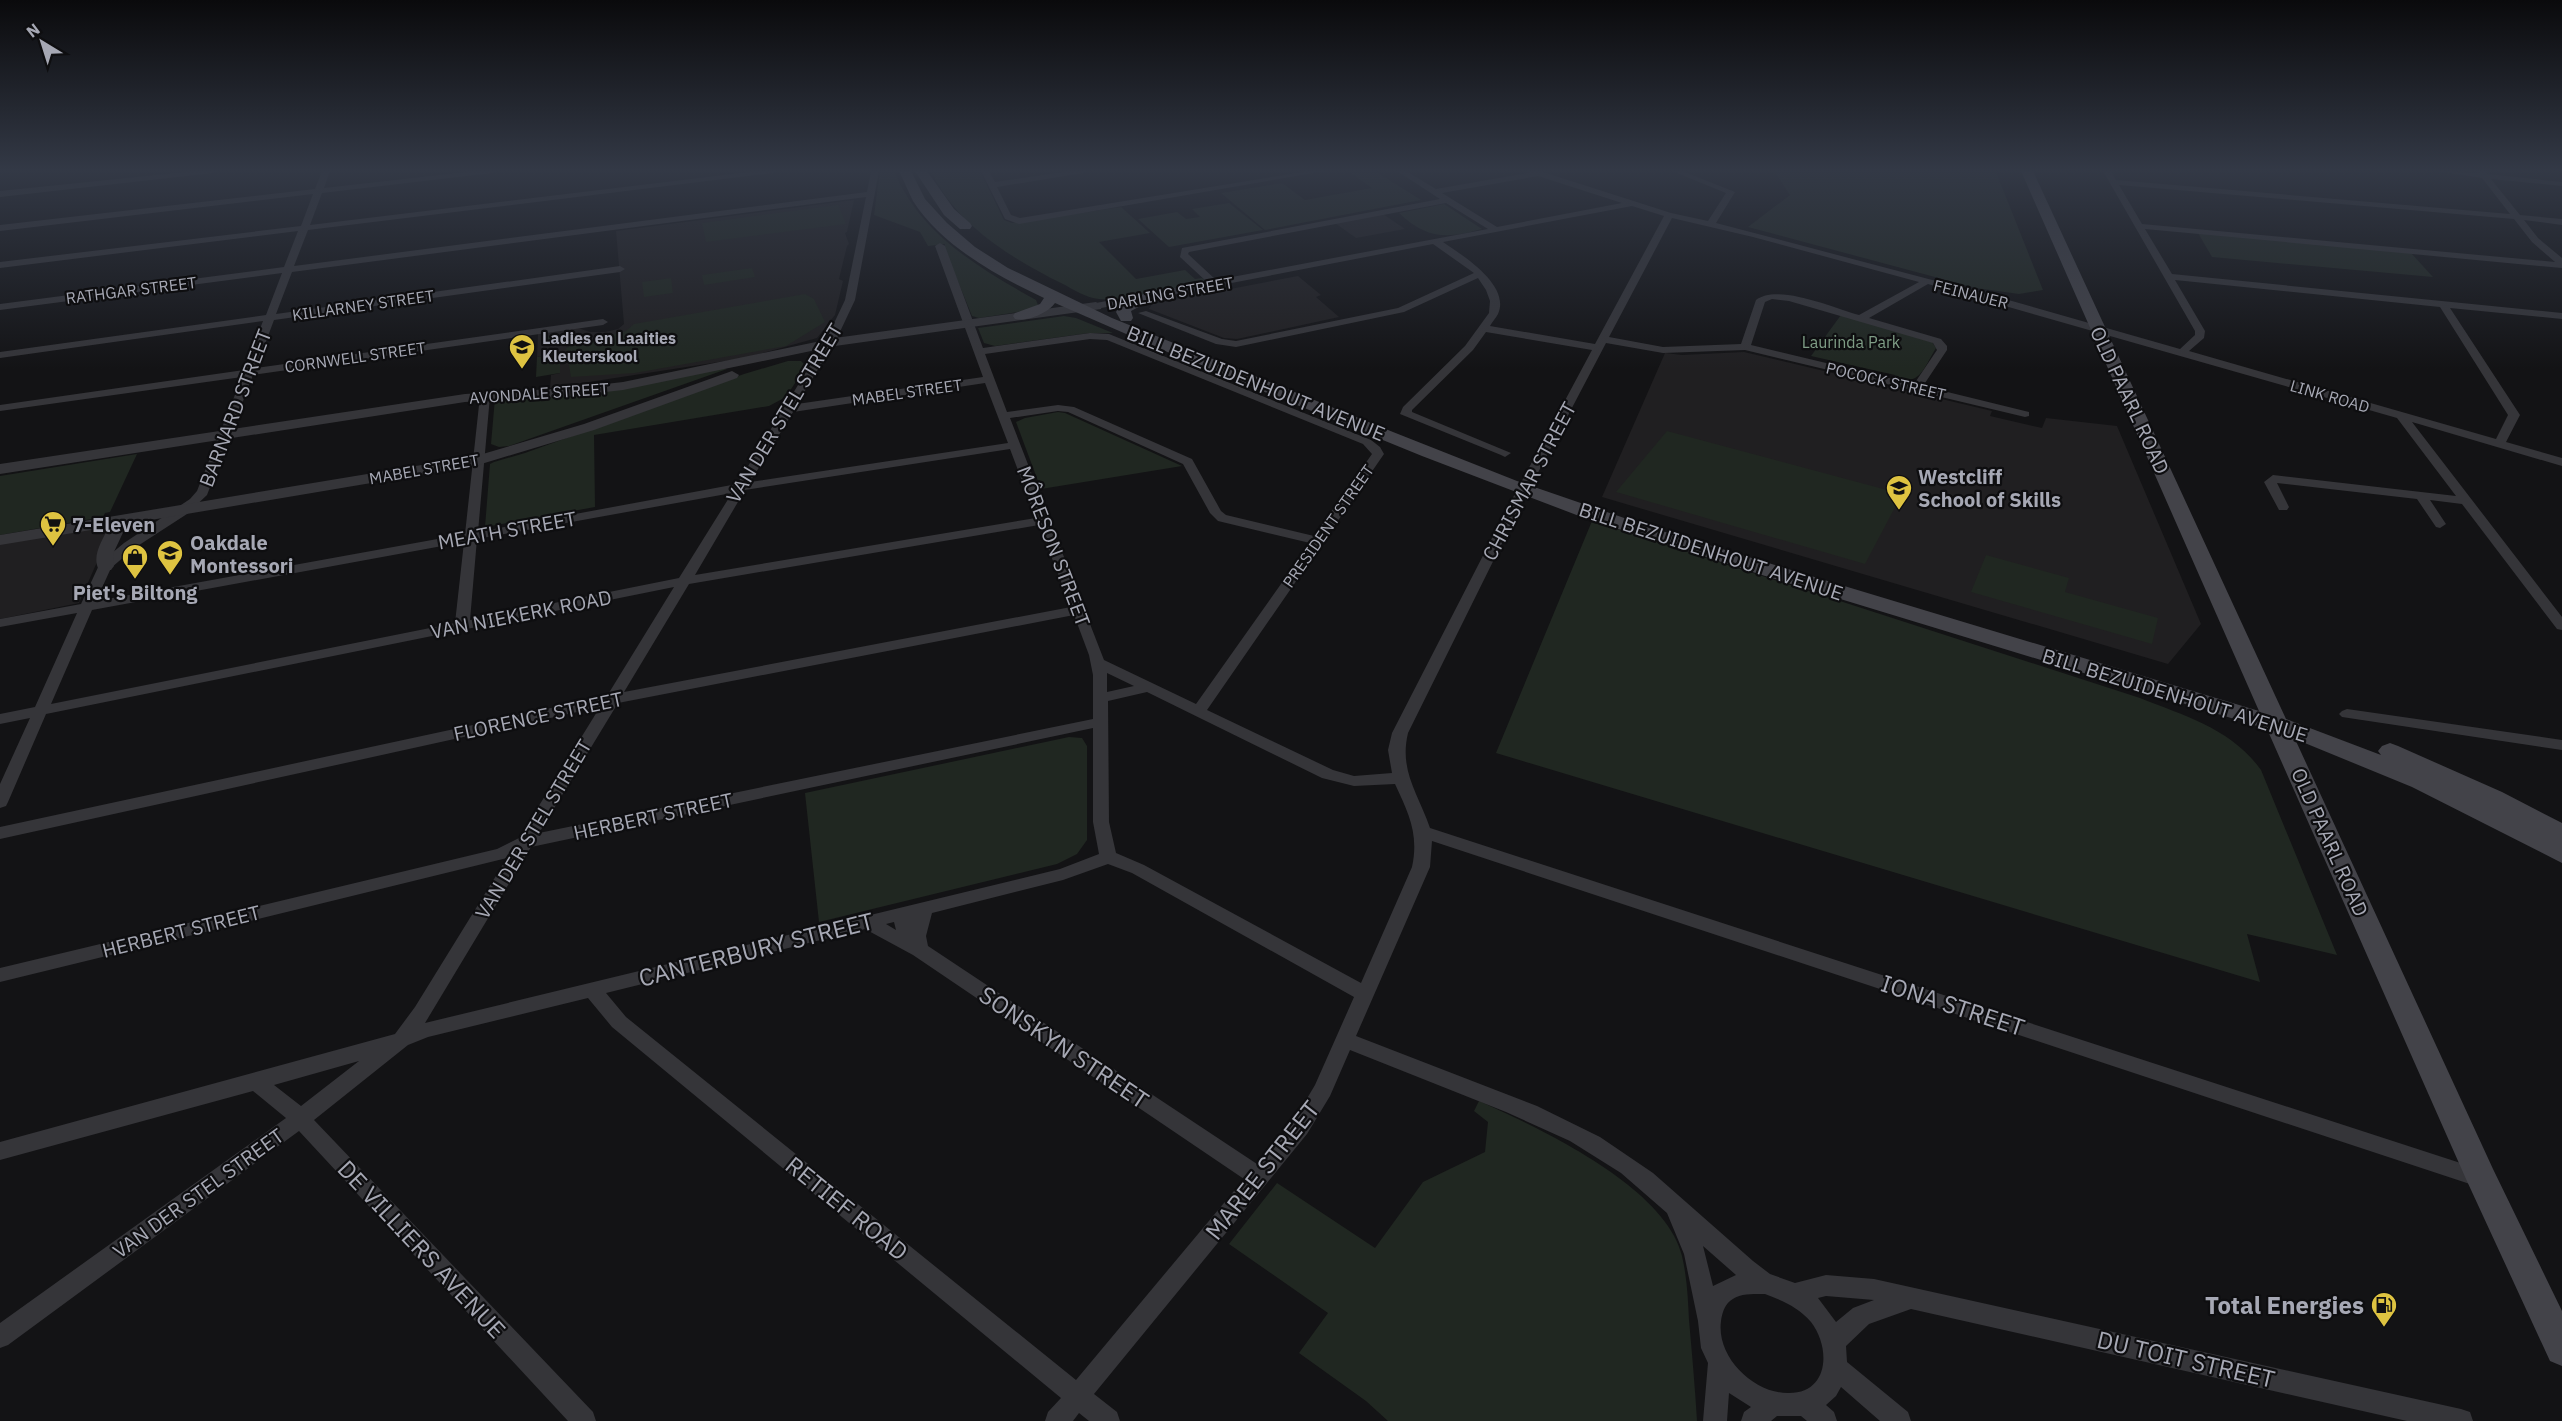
<svg xmlns="http://www.w3.org/2000/svg" width="2562" height="1421" viewBox="0 0 2562 1421" font-family="'IBM Plex Sans',sans-serif">
  <rect width="100%" height="100%" fill="#131315"/>
  <!-- built -->
  <g fill="#201f21">
    <path d="M854 200 847 232 845 233 849 244 847 246 839 279 843 281 835 315 817 338 745 358 550 388 551 375 560 373V354L537 357 538 334 578 328 590 332H605L618 329 624 324 616 231Z"/>
    <path d="M1383 214 1405 229 1356 238 1335 223Z"/>
    <path d="M1298 276 1321 295 1316 297 1339 317 1237 339 1224 338 1149 309 1152 304Z"/>
    <path d="M1744 352 1992 411 1990 416 2042 428 2046 418 2117 426 2201 624 2168 664 1602 497 1665 353 1682 355Z"/>
    <path d="M101 527 112 528 79 603 0 619V544Z"/>
  </g>
  <!-- green -->
  <g fill="#202721">
    <path d="M880 171H894C920 234 979 268 1036 300L1038 305 1024 311 979 318 972 316 944 247 945 244 928 246 920 232 874 215Z"/>
    <path d="M931 171H980L1004 220 1012 223 1121 207 1150 233 1099 242 1136 279 1185 270 1195 279 1202 278 1206 281 1200 285C1172 289 1126 302 1099 299 1086 298 1073 289 1061 283 1011 258 955 224 931 171Z"/>
    <path d="M1375 171 1421 200 1265 230 1221 193 1282 183 1305 200 1372 188 1349 172Z"/>
    <path d="M1774 171H1987L1996 172 2043 290 2019 294 1976 288 1748 227 1790 195Z"/>
    <path d="M1229 203 1263 230 1169 247 1138 219 1177 212 1186 219 1200 217 1192 209Z"/>
    <path d="M1444 204 1482 229C1447 239 1426 239 1399 213Z"/>
    <path d="M838 205 846 224 706 242 702 223Z"/>
    <path d="M2198 233 2411 253 2433 277 2212 257Z"/>
    <path d="M752 268 755 277 704 285 702 275Z"/>
    <path d="M671 278 673 293 644 297 642 282Z"/>
    <path d="M805 294 814 299 825 322 786 346 635 373 571 377 566 348 574 345 544 339 551 335 582 341 577 345 626 331 634 324Z"/>
    <path d="M1841 315 1932 342 1936 348C1923 369 1921 386 1893 379L1895 375 1811 356Z"/>
    <path d="M1064 316 1076 318 1113 333H1089L995 346 984 343 978 328Z"/>
    <path d="M560 354V373L536 377 537 357Z"/>
    <path d="M788 361H801L806 366 786 397 769 406 594 435 595 507 485 527 490 464 494 462 525 453 744 374Z"/>
    <path d="M723 368 727 369 509 446 499 447 491 444 495 398 576 393Z"/>
    <path d="M1058 412 1065 413 1182 466 1041 489 1016 422 1025 418Z"/>
    <path d="M1667 431 1902 494 1865 564 1616 492Z"/>
    <path d="M137 454 110 512 105 513 103 517 0 535V476Z"/>
    <path d="M1592 521 2140 698C2185 716 2232 729 2261 770L2337 955 2247 934 2260 982 1496 753Z"/>
    <path d="M1986 555 2069 578 2065 592 2158 618 2152 644 1971 592Z"/>
    <path d="M1069 737 1082 738 1087 746V840L1077 854 1057 864 819 922 805 793Z"/>
    <path d="M1479 1101C1539 1128 1666 1187 1682 1256 1687 1277 1688 1299 1689 1320 1692 1354 1695 1387 1697 1421H1388L1366 1401 1299 1353 1328 1313 1229 1244 1277 1183 1375 1248 1423 1182 1485 1152 1488 1122 1474 1111Z"/>
  </g>
  <g fill="none" stroke-linecap="round" stroke-linejoin="round">
    <!-- minor -->
    <g fill="#353539" fill-rule="evenodd">
      <path d="M195 171H217L213 173 0 197V191Z"/>
      <path d="M322 171H330L324 188 475 171H496L492 173 322 193 310 225 757 171H777L773 173 308 230 294 266 867 192 871 171H879L855 300 837 338 797 404 983 377 935 246 940 243 945 246 983 348 1090 333 1109 334 1371 440 1380 447 1384 454 1207 710 1333 770 1354 776 1392 773 1388 750 1392 733 1510 503 1592 350 1486 332 1473 350 1412 410V412L1511 453 1505 457 1501 455 1400 414 1403 407 1465 346 1489 313 1490 301 1486 290 1478 278 1404 312 1236 347 1216 344 1138 313 1146 311 1222 339 1236 341 1398 308 1474 273 1433 244 1221 285 1216 288 1212 287 1096 309 1091 306 1096 303 1207 282 1180 257 1182 248 1440 199 1397 171H1406L1436 189 1528 173 1527 171H1540L1671 213 1708 221 1726 193 1672 171H1682L1735 192 1716 223 2012 301 2180 349 2195 335V331L2103 171H2111L2116 180 2510 214 2482 178 2437 171 2478 173 2477 171H2485L2487 174 2562 182V186L2491 179 2520 215 2562 219V225L2524 220 2538 238 2562 258V268L2145 229 2172 274 2562 313V319L2450 308 2520 415 2506 442 2562 458V466L2412 422 2562 617V630L2557 629 2462 504 2430 500 2446 524 2440 528 2436 527 2417 499 2277 483 2289 507 2287 510H2279L2264 482 2273 475 2456 496 2397 418 1928 284 1869 318 1941 339 1947 346V350L1923 386 2029 412V416L2025 417 1745 350 1663 353 1606 343 1522 503 1408 733C1399 771 1418 793 1430 828L2482 1170 2489 1172 2493 1179 2489 1186 2482 1188 1432 841 1430 867 1356 1036 1537 1106 1600 1137 1653 1173 1753 1261 1770 1274 1795 1283 1826 1275 1874 1279 2461 1409 2470 1412 2473 1421H2407L1911 1309 1869 1324 1846 1346 1847 1362 1908 1412 1911 1421H1880L1841 1387 1836 1396 1826 1405 1834 1412 1837 1421H1807L1801 1416H1777L1771 1421H1741L1744 1412 1751 1407 1729 1393 1727 1421H1703L1708 1363 1701 1348 1698 1321 1684 1254 1667 1213 1621 1173 1570 1141 1506 1112 1350 1050 1330 1096 1307 1134 1094 1394 1117 1412 1120 1421H1089L1079 1413 1073 1421H1045L1048 1412 1061 1398 612 1027 588 998 428 1037 408 1045 314 1120 593 1412 596 1421H568L299 1131 8 1345 0 1348V1323L286 1118 253 1091 0 1160V1142L395 1034 415 1007 507 858 0 982V968L497 849 519 838 600 707 0 839V827L607 696 674 587 46 714 8 802 6 806 0 808V784L30 718 0 724V714L35 707 77 613 0 627V619L81 604 100 563 124 543 190 499 197 491 242 377 0 411V405L244 370 263 321 0 358V352L266 315 282 273 0 310V304L284 267 298 231 0 268V262L301 226 313 194 0 231V225L315 189ZM1538 176 1622 203 1497 227 1442 193ZM2119 185 2514 219 2532 242 2555 262 2142 224ZM866 197 845 300 827 338 737 484 478 532 490 396 485 393 480 396 465 534 96 601 111 568 133 549 187 514 207 495 253 375 603 325 608 322 603 319 256 368 274 320 620 272 625 269 620 266 276 314 292 272ZM1446 203 1488 229 1216 280 1188 254 1189 252ZM1632 206 1664 216 1595 344 1490 326C1492 322 1496 318 1498 314 1511 285 1462 255 1443 242ZM1672 218 1753 237 1919 282 1859 315C1834 308 1777 283 1756 300L1741 344 1663 347 1609 337ZM2175 280 2440 307 2508 415 2496 439 2189 351 2204 338 2205 331ZM1772 299 1789 301 1933 343 1937 350 1914 384 1751 345 1765 302ZM1090 339 1107 340 1363 444 1372 454 1314 536 1226 515 1221 511 1192 459 1074 407 1058 405 1007 412 985 354ZM985 383 1008 443 750 482 793 412ZM1058 411 1068 412 1183 464 1210 513 1218 521 1310 543 1196 704 1104 660 1010 418ZM1010 449 1036 518 695 575 745 490ZM732 493 679 578 470 620 477 539ZM1039 525 1071 607 624 692 689 584ZM464 542 455 623 51 704 92 610ZM1074 615 1089 655 1093 675V719L539 833 618 703ZM1107 673 1134 686 1107 692ZM1147 692 1322 778 1354 786 1395 784C1409 814 1419 834 1412 867L1361 983 1144 865 1116 853 1109 822 1108 701ZM1093 728V822L1099 854 1060 869 425 1023 531 847ZM1108 864 1132 873 1354 997 1315 1085 1293 1122 1257 1164 928 946 926 936 932 913 1063 880ZM894 922 896 930 886 924ZM865 929 913 955 1244 1179 1076 1380 626 1017 606 993ZM359 1061 301 1106 274 1085ZM1703 1246 1736 1275 1713 1286ZM1765 1294C1783 1301 1798 1307 1811 1322 1831 1348 1829 1393 1789 1393 1754 1394 1716 1357 1721 1321 1722 1314 1724 1306 1730 1301 1739 1293 1753 1294 1765 1294ZM1826 1296 1874 1300 1853 1308 1836 1322 1818 1298Z"/>
      <path d="M981 171H989L995 182 1070 171H1087L1083 173 997 187 1011 215 1020 218 1309 171H1325L1019 224 1005 219Z"/>
      <path d="M2347 709 2562 740V750L2342 717 2339 714 2342 711Z"/>
    </g>
    <!-- tertiary -->
    <g fill="#353539" fill-rule="evenodd">
      <path d="M1096 302 1102 306 1101 309 835 346 623 390 571 396 465 402 0 474V464L465 394 571 388 623 382 835 338Z"/>
      <path d="M732 371 739 375 737 378 594 430 478 465 127 524 113 554 114 566 111 570H99C91 556 103 539 109 527L0 545V535L476 456 584 424Z"/>
    </g>
    <!-- secondary -->
    <g fill="#434349" fill-rule="evenodd">
      <path d="M899 171H911L925 199 947 223 975 247 1008 268 1112 318 1393 432 1517 481 1659 530 2259 711 2021 171H2033L2286 719 2381 755 2378 751 2382 746 2390 743 2398 746 2502 792 2562 823V863L2412 787 2295 739 2493 1169 2562 1311V1366L2550 1361 2466 1179 2267 729 1762 575 1587 519 1422 456 1179 357 1055 303C1048 313 1027 322 1015 319L1013 316 1015 313 1040 304 1044 298C997 276 942 246 913 201 908 191 904 181 899 171Z"/>
      <path d="M915 171H927L954 209 970 223 972 226 970 229H960L944 215Z"/>
      <path d="M1147 293 1152 294 1154 297 1152 300 1131 311 1133 318 1131 321H1121L1116 312 1120 305Z"/>
    </g>
  </g>
  <!-- sky -->
  <linearGradient id="sky" x2="0" y2="1"><stop stop-color="#0a0a0c"/><stop offset="0.46" stop-color="#333946"/><stop offset="1" stop-color="#333946" stop-opacity="0"/></linearGradient>
  <rect width="2562" height="369" fill="url(#sky)"/>
  <!-- icons -->
  <defs>
    <g id="school-pin" transform="scale(1.35)"><path d="M0 17L-7.5 6A9.5 9.5 0 1 1 7.5 6Z" fill="#dec341" stroke="#0e0e10"/><path d="M0-5L7-2L0 1L-7-2ZM-4 1L0 2.5L4 1V4Q0 6-4 4Z" fill="#111"/></g>
    <g id="supermarket-pin" transform="scale(1.35)"><path d="M0 17L-7.5 6A9.5 9.5 0 1 1 7.5 6Z" fill="#dec341" stroke="#0e0e10"/><path d="M-6-5.5h2.5l.6 2H6L4.5 2H-2.5L-4.4-4H-6ZM-1.5 3.2a1.3 1.3 0 1 0 .1 0ZM3 3.2a1.3 1.3 0 1 0 .1 0Z" fill="#111"/></g>
    <g id="shop-pin" transform="scale(1.35)"><path d="M0 17L-7.5 6A9.5 9.5 0 1 1 7.5 6Z" fill="#dec341" stroke="#0e0e10"/><path d="M-5-2.5h2.3a2.7 3.5 0 0 1 5.4 0H5L5.5 6h-11ZM-1.5-2.5h3a1.5 2.3 0 0 0-3 0Z" fill="#111"/></g>
    <g id="fuel-pin" transform="scale(1.35)"><path d="M0 17L-7.5 6A9.5 9.5 0 1 1 7.5 6Z" fill="#dec341" stroke="#0e0e10"/><path d="M-5.5-6h7V0h2V4h1.3V-2.5L3-4.5l.8-.8L6-3V5H2.5V1h-1V6h-7ZM-4.2-4.7v3.2H.2V-4.7Z" fill="#111"/></g>
  </defs>
  <g fill-rule="evenodd">
    <use href="#school-pin" x="522" y="347"/>
    <use href="#school-pin" x="1899" y="488"/>
    <use href="#supermarket-pin" x="53" y="524"/>
    <use href="#school-pin" x="170" y="553"/>
    <use href="#shop-pin" x="135" y="557"/>
    <use href="#fuel-pin" x="2384" y="1305"/>
  </g>
  <g text-anchor="middle" dominant-baseline="central" stroke-width="4.5" stroke-linejoin="round" paint-order="stroke">
    <!-- far-street labels -->
    <g font-size="16" fill="#a6a8b4" stroke="#0e0e10">
      <text transform="translate(131 290) rotate(-7)">RATHGAR STREET</text>
      <text transform="translate(1170 293) rotate(-10)">DARLING STREET</text>
      <text transform="translate(1971 294) rotate(14)">FEINAUER</text>
      <text transform="translate(363 305) rotate(-8)">KILLARNEY STREET</text>
      <text transform="translate(355 357) rotate(-8)">CORNWELL STREET</text>
      <text transform="translate(1886 381) rotate(13)">POCOCK STREET</text>
      <text transform="translate(907 392) rotate(-8)">MABEL STREET</text>
      <text transform="translate(539 393) rotate(-4)">AVONDALE STREET</text>
      <text transform="translate(2330 396) rotate(16)">LINK ROAD</text>
      <text transform="translate(424 469) rotate(-10)">MABEL STREET</text>
      <text transform="translate(1328 526) rotate(-55)">PRESIDENT STREET</text>
    </g>
    <!-- far-poi labels -->
    <g font-size="16" font-weight="bold" fill="#a6a8b4" stroke="#0e0e10" text-anchor="start">
      <text x="542" y="338">Ladies en Laaities<tspan x="542" dy="18">Kleuterskool</tspan></text>
    </g>
    <!-- far-park labels -->
    <g font-size="16" fill="#7f9d86" stroke="#0e0e10">
      <text x="1851" y="342">Laurinda Park</text>
    </g>
    <!-- street labels -->
    <g font-size="20" fill="#a6a8b4" stroke="#0e0e10">
      <text transform="translate(1256 383) rotate(22)">BILL BEZUIDENHOUT AVENUE</text>
      <text transform="translate(2130 400) rotate(65)">OLD PAARL ROAD</text>
      <text transform="translate(235 408) rotate(-69)">BARNARD STREET</text>
      <text transform="translate(784 413) rotate(-59)">VAN DER STEL STREET</text>
      <text transform="translate(1529 481) rotate(-62)">CHRISMAR STREET</text>
      <text transform="translate(507 530) rotate(-10)">MEATH STREET</text>
      <text transform="translate(1054 546) rotate(69)">MÔRESON STREET</text>
      <text transform="translate(1711 551) rotate(18)">BILL BEZUIDENHOUT AVENUE</text>
      <text transform="translate(521 614) rotate(-11)">VAN NIEKERK ROAD</text>
      <text transform="translate(2175 695) rotate(17)">BILL BEZUIDENHOUT AVENUE</text>
      <text transform="translate(538 716) rotate(-12)">FLORENCE STREET</text>
      <text transform="translate(653 816) rotate(-12)">HERBERT STREET</text>
      <text transform="translate(533 829) rotate(-59)">VAN DER STEL STREET</text>
      <text transform="translate(2330 842) rotate(66)">OLD PAARL ROAD</text>
      <text transform="translate(181 931) rotate(-14)">HERBERT STREET</text>
      <text transform="translate(198 1193) rotate(-36)">VAN DER STEL STREET</text>
    </g>
    <!-- poi labels -->
    <g font-size="20" font-weight="bold" fill="#a6a8b4" stroke="#0e0e10" text-anchor="start">
      <text x="1918" y="476">Westcliff<tspan x="1918" dy="23">School of Skills</tspan></text>
      <text x="72" y="524">7-Eleven</text>
      <text x="190" y="542">Oakdale<tspan x="190" dy="23">Montessori</tspan></text>
      <text x="135" y="592" text-anchor="middle">Piet's Biltong</text>
    </g>
    <!-- near-street labels -->
    <g font-size="24" fill="#a6a8b4" stroke="#0e0e10">
      <text transform="translate(756 949) rotate(-14)">CANTERBURY STREET</text>
      <text transform="translate(1953 1005) rotate(18)">IONA STREET</text>
      <text transform="translate(1064 1047) rotate(34)">SONSKYN STREET</text>
      <text transform="translate(1262 1170) rotate(-52)">MAREE STREET</text>
      <text transform="translate(847 1208) rotate(39)">RETIEF ROAD</text>
      <text transform="translate(422 1249) rotate(47)">DE VILLIERS AVENUE</text>
      <text transform="translate(2186 1359) rotate(13)">DU TOIT STREET</text>
    </g>
    <!-- near-poi labels -->
    <g font-size="24" font-weight="bold" fill="#a6a8b4" stroke="#0e0e10" text-anchor="end">
      <text x="2364" y="1305">Total Energies</text>
    </g>
  </g>
  <!-- north arrow -->
  <g transform="translate(42 42) rotate(322)" stroke="#0e0e10" stroke-width="4.5" paint-order="stroke">
  <path d="M0-4.5L10 22L0 15L-10 22Z" fill="#a6a8b4"/>
  <text y="-9" font-size="16" font-weight="bold" text-anchor="middle" fill="#a6a8b4">N</text>
  </g>
</svg>
